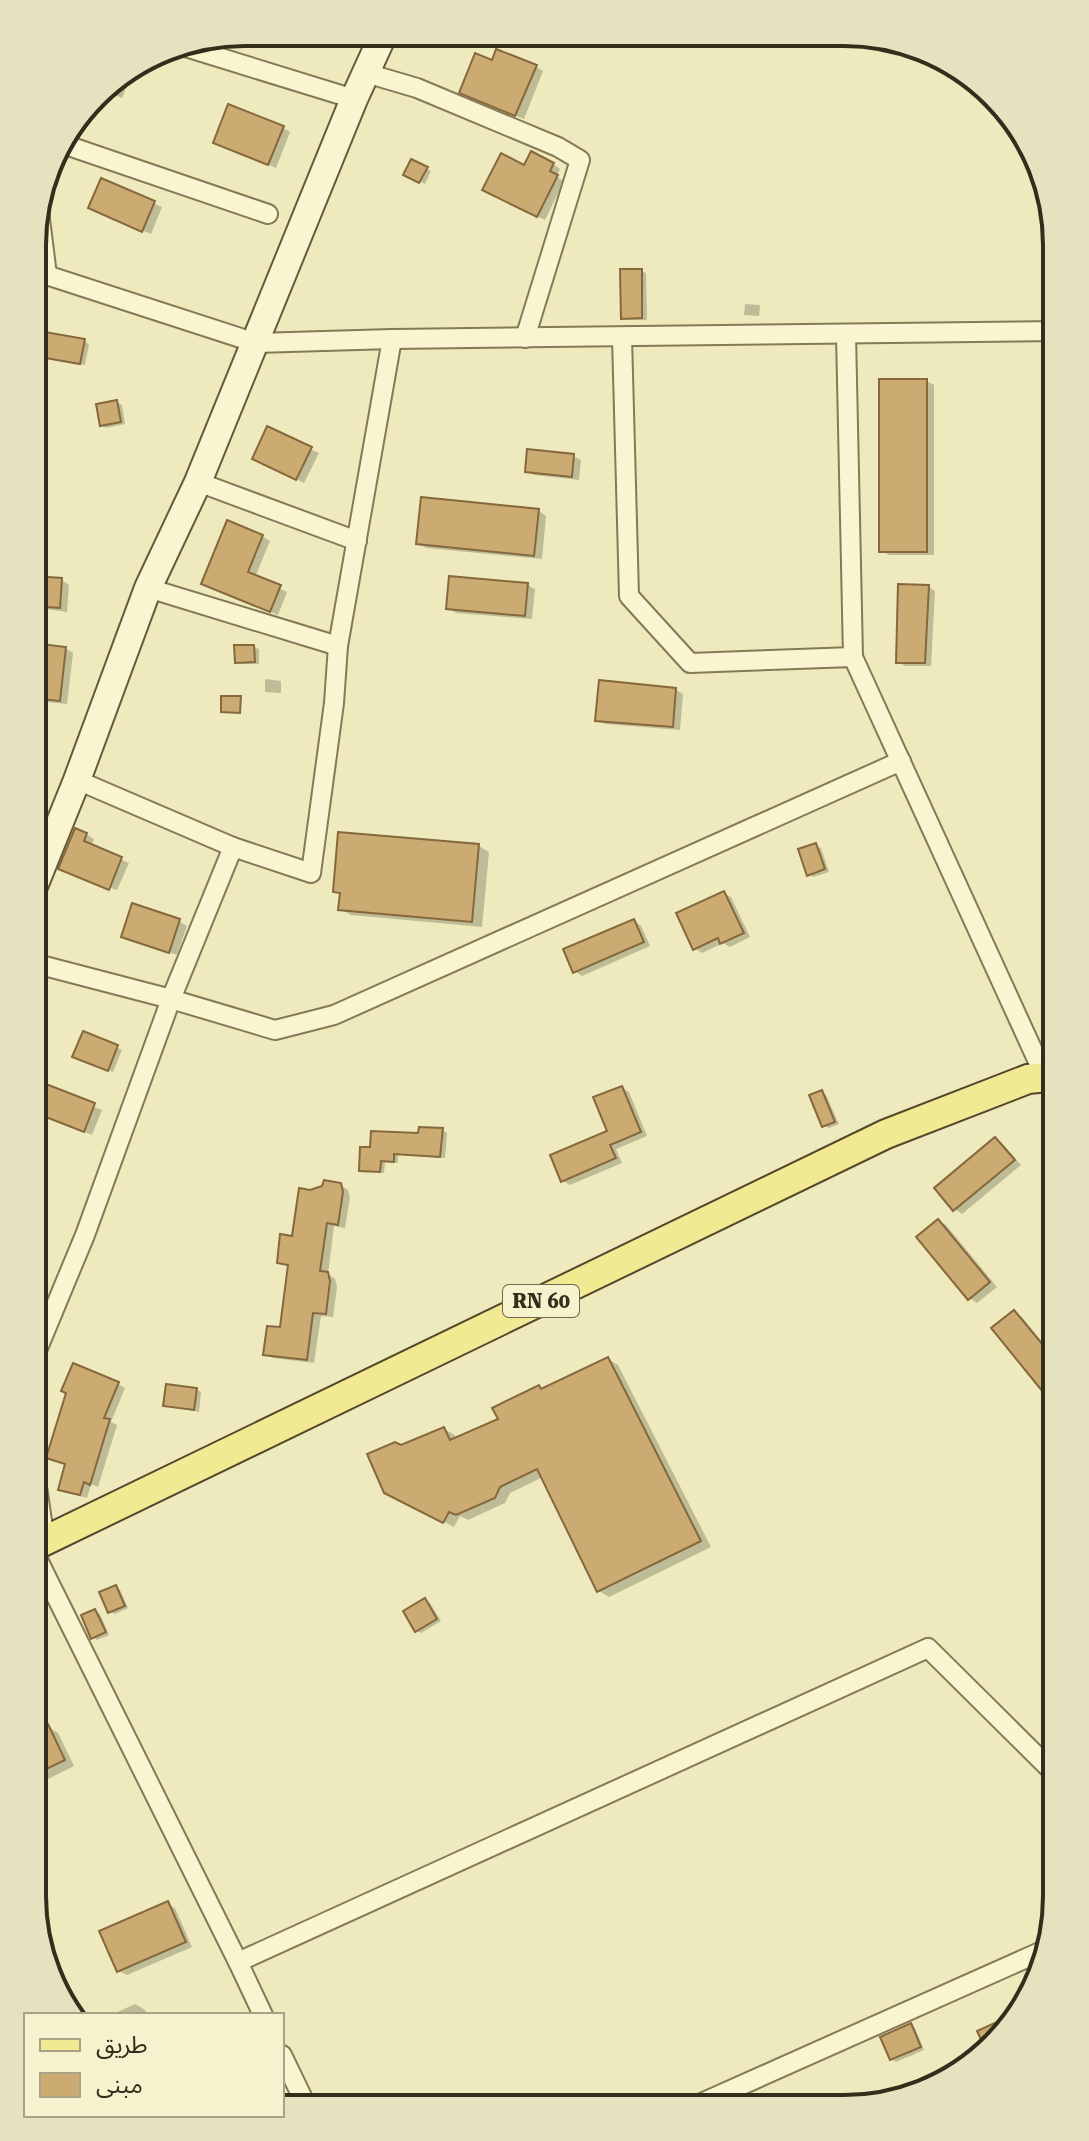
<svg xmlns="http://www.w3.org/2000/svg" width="1089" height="2141" viewBox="0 0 1089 2141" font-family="'Roboto Serif','Noto Sans Arabic',serif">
  <rect width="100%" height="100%" fill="#eeeabd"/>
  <!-- shadow -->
  <g fill="#0003">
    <path d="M493 63 536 67 543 71 524 119 469 96Z"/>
    <path d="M135 66 122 98 101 89 104 85Z"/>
    <path d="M283 128 290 132 276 168 223 147Z"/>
    <path d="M412 161 431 171 425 184 405 174Z"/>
    <path d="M553 164 560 169 556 177 564 181 545 220 492 194 525 168Z"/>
    <path d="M102 181 162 207 151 234 98 212Z"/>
    <path d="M641 271 646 273 647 320H628L623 318Z"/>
    <path d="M745 304 760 305 759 316 744 315Z"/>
    <path d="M84 341 89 344 85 365 37 355Z"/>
    <path d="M926 381 934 385V555H889L881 551Z"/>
    <path d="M117 402 122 405 125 424 106 428 102 425Z"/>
    <path d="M268 429 319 453 304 483 262 462Z"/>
    <path d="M573 456 581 460 579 480 534 475 527 471Z"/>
    <path d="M423 500 539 511 546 516 542 559 426 548 418 543Z"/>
    <path d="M262 536 270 541 255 577 287 592 278 615 211 588Z"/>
    <path d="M33 578 62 580 69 585 67 612 33 607Z"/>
    <path d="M527 585 535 589 532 619 456 613 448 608Z"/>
    <path d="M929 587 935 591 931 666H905L898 662Z"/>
    <path d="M254 647 259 649V664H241L237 661Z"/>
    <path d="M65 648 73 653 67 704 37 701 33 699V664Z"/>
    <path d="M265 679 281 681V693L265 692Z"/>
    <path d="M676 690 683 694 680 730 605 724 598 720Z"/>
    <path d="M86 834 94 839 91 846 129 863 117 890 68 873Z"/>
    <path d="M479 846 489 852 482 927 351 915 340 909 341 895 335 891Z"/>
    <path d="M816 846 821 848 829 872 813 877 809 874Z"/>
    <path d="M724 893 731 897 750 937 730 947 723 943 702 953 695 948Z"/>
    <path d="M179 921 187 926 177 955 131 940Z"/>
    <path d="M634 921 641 926 650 946 582 976 575 971Z"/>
    <path d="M84 1033 122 1050 113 1072 79 1058Z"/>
    <path d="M34 1082 102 1110 92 1135 33 1111Z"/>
    <path d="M622 1088 629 1092 647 1136 616 1149 622 1163 570 1185 563 1181 609 1132Z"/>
    <path d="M821 1092 826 1095 839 1124 829 1128 824 1125Z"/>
    <path d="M442 1130 447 1133 445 1158 398 1155V1163L385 1162 384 1173 361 1170 420 1135Z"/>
    <path d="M996 1139 1003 1144 1021 1165 962 1214 955 1209Z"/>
    <path d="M340 1185 348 1190 350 1197 345 1228 334 1226 328 1274 335 1279 337 1287 333 1317 321 1316 314 1363 273 1358 265 1354 281 1329 289 1267 279 1262 294 1238 311 1192Z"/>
    <path d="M938 1221 946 1225 997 1287 977 1303 969 1298Z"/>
    <path d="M33 1248 41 1253 33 1274Z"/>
    <path d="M1015 1312 1022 1317 1057 1360V1405L994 1329Z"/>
    <path d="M608 1359 618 1365 711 1547 609 1597 599 1591 543 1477 510 1493 505 1503 468 1520 460 1516 454 1527 397 1498 401 1447 444 1429 455 1435 456 1440 500 1420 539 1387 544 1390Z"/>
    <path d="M118 1384 125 1388 111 1422 117 1425 98 1487 91 1484 87 1498 68 1493 61 1489 67 1464 49 1457Z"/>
    <path d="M197 1390 201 1392 199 1412 165 1405Z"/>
    <path d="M116 1587 120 1590 128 1608 115 1614 110 1612Z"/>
    <path d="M425 1601 430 1603 441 1621 421 1633 416 1631Z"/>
    <path d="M95 1611 100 1614 109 1635 97 1640 93 1637Z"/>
    <path d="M48 1727 58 1733 74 1766 32 1787V1733Z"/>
    <path d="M167 1904 175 1908 192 1947 127 1975 119 1971Z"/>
    <path d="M135 2004 145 2010 148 2015H111Z"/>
    <path d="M911 2025 915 2028 924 2050 896 2062 891 2059Z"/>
  </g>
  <!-- building -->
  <g fill="#ccab73" stroke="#85683c" stroke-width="2">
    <path d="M496 49 537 65 515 116 459 93 475 53 492 60Z"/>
    <path d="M228 104 284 126 268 165 213 143Z"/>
    <path d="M531 151 554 163 550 171 558 175 537 217 482 190 501 153 524 165Z"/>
    <path d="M411 159 428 167 419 183 403 175Z"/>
    <path d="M101 178 155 201 142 232 88 208Z"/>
    <path d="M620 269H642V318L621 319Z"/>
    <path d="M39 331 85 339 80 364 34 356Z"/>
    <rect x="879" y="379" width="48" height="173"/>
    <path d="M117 400 121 422 100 426 96 404Z"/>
    <path d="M267 426 312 447 296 480 252 459Z"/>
    <path d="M527 449 574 454 572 477 525 472Z"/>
    <path d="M421 497 539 509 534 556 416 544Z"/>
    <path d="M227 520 263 535 248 572 281 585 270 612 201 584Z"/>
    <path d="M33 576 62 578 60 608 33 606Z"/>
    <path d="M449 576 528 583 525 616 446 609Z"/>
    <path d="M898 584 929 585 925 663H896Z"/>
    <path d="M33 643 66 647 60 701 33 698Z"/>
    <path d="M234 645H254L255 662 235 663Z"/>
    <path d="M599 680 676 688 673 727 595 721Z"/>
    <path d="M221 696H241L240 713 221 712Z"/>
    <path d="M75 828 87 833 84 841 122 857 109 890 58 869Z"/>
    <path d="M338 832 479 844 472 922 338 910 340 893 333 892Z"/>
    <path d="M816 843 825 869 807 876 798 849Z"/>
    <path d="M724 891 744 933 720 944 718 938 693 950 676 913Z"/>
    <path d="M132 903 180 919 169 953 121 937Z"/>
    <path d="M634 919 644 942 573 973 563 949Z"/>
    <path d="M83 1031 118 1045 108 1071 72 1057Z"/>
    <path d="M33 1079 95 1103 84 1132 33 1112Z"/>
    <path d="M622 1086 641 1132 610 1145 616 1158 561 1182 550 1155 607 1131 593 1097Z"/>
    <path d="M822 1090 835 1122 822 1127 809 1095Z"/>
    <path d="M419 1127 443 1128 440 1157 394 1154V1162L381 1161 380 1172 359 1171 360 1147H370L371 1131 418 1133Z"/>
    <path d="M995 1137 1015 1160 953 1211 934 1188Z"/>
    <path d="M324 1180 341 1183 343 1192 338 1225 327 1223 320 1271 328 1272 330 1281 326 1314 313 1313 307 1360 263 1355 267 1326 280 1327 288 1265 277 1263 280 1234 292 1236 299 1188 310 1190 322 1186Z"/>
    <path d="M938 1219 990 1282 968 1300 916 1237Z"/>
    <path d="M1014 1310 1057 1362V1381L1043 1392 991 1328Z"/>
    <path d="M608 1357 701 1541 597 1592 537 1469 500 1487 495 1498 456 1515 449 1512 443 1523 384 1493 367 1454 395 1442 401 1445 444 1427 450 1440 498 1419 492 1408 539 1385 541 1389Z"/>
    <path d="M73 1363 119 1382 104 1418 110 1419 90 1485 84 1482 80 1495 58 1490 65 1464 46 1458 66 1393 61 1391Z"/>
    <path d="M166 1384 197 1388 194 1410 163 1406Z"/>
    <path d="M116 1585 125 1606 108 1613 99 1592Z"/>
    <path d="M425 1598 437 1619 415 1632 403 1611Z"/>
    <path d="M95 1609 106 1632 91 1639 81 1615Z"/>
    <path d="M48 1724 65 1760 32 1776V1732Z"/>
    <path d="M168 1901 186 1942 117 1972 99 1931Z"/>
    <path d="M1017 2013 1013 2026 984 2046 977 2031Z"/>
    <path d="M911 2023 921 2047 890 2060 880 2037Z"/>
  </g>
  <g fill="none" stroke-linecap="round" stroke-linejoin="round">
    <!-- minor casing -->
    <g stroke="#857956" stroke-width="22">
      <g id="minor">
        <path d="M179 45 354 99"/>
        <path d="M366 73 417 88 558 147 580 160 525 338"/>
        <path d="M60 143 268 214"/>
        <path d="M38 203 47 275"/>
        <path d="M34 271 256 343 392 339 1057 331"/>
        <path d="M846 334 853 657 1045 1077"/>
        <path d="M622 337 629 596 690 663 853 657"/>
        <path d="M198 482 357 541"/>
        <path d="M148 588 338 646"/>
        <path d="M77 780 233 847 311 873 334 703 338 646 392 339"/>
        <path d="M33 963 171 999 275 1030 334 1015 901 761"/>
        <path d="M33 1381V1360L85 1235 171 999 233 847"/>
        <path d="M32 1453 45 1541"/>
        <path d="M32 1548 238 1962 928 1648 1057 1776"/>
        <path d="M238 1962 263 2015"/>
        <path d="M282 2055 307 2107"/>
        <path d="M688 2109 1040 1952"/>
      </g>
    </g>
    <!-- secondary casing -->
    <g stroke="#675a3a" stroke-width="30">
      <path id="secondary" d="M33 889 77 780 148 588 198 482 354 99 384 33"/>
    </g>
    <!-- primary casing -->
    <g stroke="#53462b" stroke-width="32">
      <path id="primary" d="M32 1547 886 1134 1028 1079 1057 1076"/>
    </g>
    <!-- minor -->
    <use href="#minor" stroke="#f9f5d0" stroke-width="18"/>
    <!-- secondary -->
    <use href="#secondary" stroke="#f9f5d0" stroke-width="26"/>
    <!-- primary -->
    <use href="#primary" stroke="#f2e993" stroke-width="28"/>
  </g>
  <g text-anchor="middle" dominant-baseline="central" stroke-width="6" stroke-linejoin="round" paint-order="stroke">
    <!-- shield labels -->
    <rect fill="#f5f2cd" stroke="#6f6850" stroke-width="2" x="503" y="1285" width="76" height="32" rx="6"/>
    <g font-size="20" font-weight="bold" fill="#352d1b">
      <text x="541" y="1301">RN 60</text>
    </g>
  </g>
  <!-- crop -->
  <path d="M0 0H1089V2141H0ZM245 46H844A199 199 0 0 1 1043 245V1896A199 199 0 0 1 844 2095H245A199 199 0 0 1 46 1896V245A199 199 0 0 1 245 46Z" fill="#e6e2bf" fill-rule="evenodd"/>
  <path fill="none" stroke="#352d1b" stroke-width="4" d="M245 46H844A199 199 0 0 1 1043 245V1896A199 199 0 0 1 844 2095H245A199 199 0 0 1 46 1896V245A199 199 0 0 1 245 46Z"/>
  <!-- legend -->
  <rect x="24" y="2013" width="260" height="104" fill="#f5f2cd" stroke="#a8a386" stroke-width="2"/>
  <rect x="40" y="2039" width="40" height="12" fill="#f2e993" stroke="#a8a386" stroke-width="2"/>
  <text x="96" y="2053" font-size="24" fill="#352d1b">طريق</text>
  <rect x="40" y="2073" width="40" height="24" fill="#ccab73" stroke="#a8a386" stroke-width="2"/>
  <text x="96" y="2093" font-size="24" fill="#352d1b">مبنى</text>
</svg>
